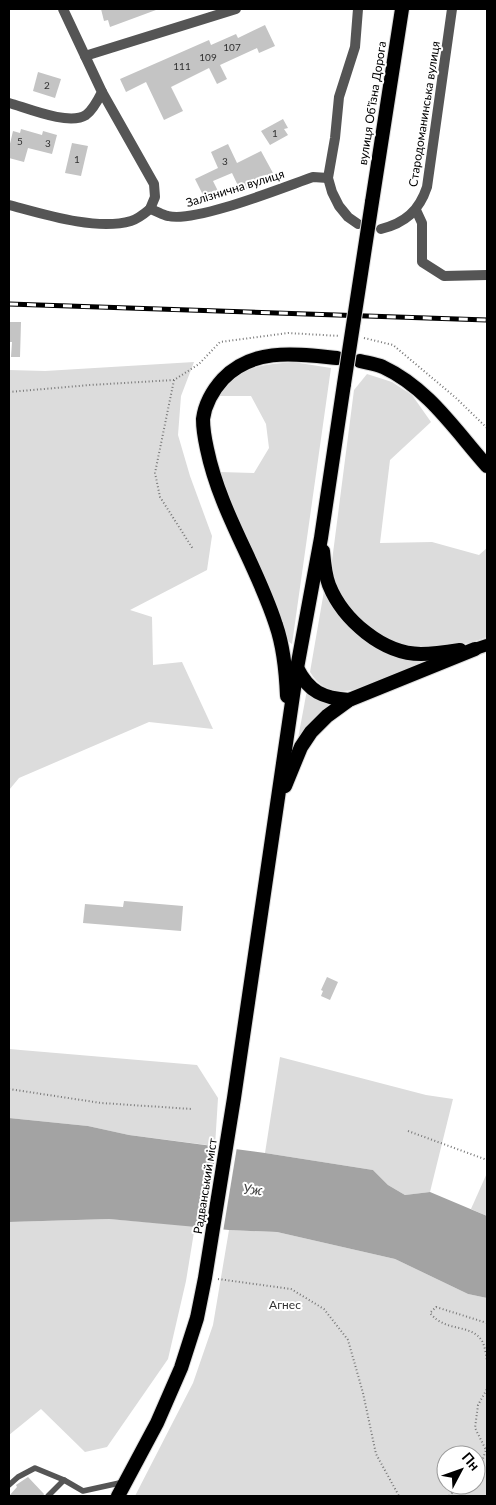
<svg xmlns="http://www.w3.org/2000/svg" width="496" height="1505" viewBox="0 0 496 1505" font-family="Lato,sans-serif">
  <rect width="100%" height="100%" fill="#fff"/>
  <!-- green -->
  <g fill="#dcdcdc" fill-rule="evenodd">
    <path d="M194 362 181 396 178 435 190 476 212 536 207 570 130 610 152 617 153 665 182 662 213 729 149 722 19 778 9 790V370L45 371Z"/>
    <path d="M293 362 331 368 292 644 289 642 227 497 219 472 254 473 269 448 266 424 251 396H219C234 366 263 365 293 362Z"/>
    <path d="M367 374 392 382 412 395 431 422 390 460 380 543 432 542 479 555 487 548V637L470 643 435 649 408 648 387 639 368 629 355 615 335 586 332 561 354 390Z"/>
    <path d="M324 591 362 635 422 658V664L353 690C334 693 320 689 310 672Z"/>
    <path d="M307 690 336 704 297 744Z"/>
    <path d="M9 1049 197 1065 218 1098 215 1146 129 1135 88 1126 9 1118Z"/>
    <path d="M280 1057 426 1095 453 1099 430 1192 405 1195 388 1185 373 1170 265 1153Z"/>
    <path d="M487 1173V1216L471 1209Z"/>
    <path d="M109 1219 195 1226 186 1281 168 1359 107 1447 85 1452 41 1409 9 1435V1222Z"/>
    <path d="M229 1230 277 1232 395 1259 468 1294 487 1298V1496H135L193 1383 213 1325ZM446 1455H476V1485H446Z"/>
  </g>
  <!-- water -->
  <path fill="#a3a3a3" d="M9 1118 88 1126 129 1135 265 1153 373 1170 388 1185 405 1195 430 1192 487 1216V1298L468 1294 395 1259 277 1232 229 1230 109 1219 9 1222Z"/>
  <!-- pier -->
  <path fill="#fff" d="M217 1144 237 1147 223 1232 204 1230Z"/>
  <!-- building -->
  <g fill="#c4c4c4">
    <path d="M101 9H156V10L110 27 108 20 104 21Z"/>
    <path d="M265 25 275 46 259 53 257 48 220 65 227 79 217 84 209 68 171 87 183 111 164 120 146 82 126 92 120 79 209 40 211 45 236 34 238 38Z"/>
    <path d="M38 72 61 79 55 98 33 91Z"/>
    <path d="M283 119 288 128 284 129 288 135 270 145 261 131Z"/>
    <path d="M21 129 42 135 43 131 57 135 52 154 28 148 24 162 9 158V148L13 131 20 133Z"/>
    <path d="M72 143 88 146 81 176 65 173Z"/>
    <path d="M228 144 237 163 261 151 273 173 247 186 248 188 241 192 232 173 213 181 219 193 205 199 195 179 218 168 211 152Z"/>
    <path d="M9 322H21L20 357H11L12 342H9Z"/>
    <path d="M124 901 183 906 181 931 83 923 85 904 123 907Z"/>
    <path d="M327 977 338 982 330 1000 321 996 323 991 321 990Z"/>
    <path d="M28 1477 44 1494 43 1496H9L17 1487 16 1485Z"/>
  </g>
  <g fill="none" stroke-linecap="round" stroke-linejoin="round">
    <!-- primary casing -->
    <g stroke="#dbdbdb" stroke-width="15">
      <path id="primary" d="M475 649 487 645"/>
    </g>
    <!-- trunk casing -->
    <g stroke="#dbdbdb" stroke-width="16">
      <g id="trunk">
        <path d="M372 202 402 9"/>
        <path d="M360 361C368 363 376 364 383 367 428 388 455 430 487 466"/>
        <path d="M323 551C324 563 325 575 329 585 343 620 383 654 421 654 434 654 447 652 460 650"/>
        <path d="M297 668C309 692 323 698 349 700"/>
        <path d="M287 696C286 672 284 648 276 625 257 565 220 512 207 449 205 440 203 429 203 419 205 404 213 390 223 379 253 347 297 354 337 358"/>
        <path d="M285 786 301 747 311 732 327 716 349 700 475 649"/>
        <path d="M118 1496 157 1423 181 1368 197 1318 205 1278 234 1098 297 668 321 538 344 384"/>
      </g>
    </g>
    <!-- path -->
    <g stroke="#777" stroke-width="2" stroke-dasharray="1 2.5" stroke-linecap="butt">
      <path d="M364 338 393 345 456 398 487 428"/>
      <path d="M174 380 155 473 160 497 193 549"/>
      <path d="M9 392 90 385 174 380 199 364 220 342 288 333 340 336"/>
      <path d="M9 1089 101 1103 192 1109"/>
      <path d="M408 1131 487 1160"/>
      <path d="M218 1279 291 1289 324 1309 348 1340 363 1393 376 1454 399 1496"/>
      <path d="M487 1323 436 1307 430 1313C446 1333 471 1323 482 1341 485 1346 486 1355 487 1361"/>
      <path d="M476 1470 480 1467 486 1450 475 1428 478 1405 487 1389"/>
      <path d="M449 1496 460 1485"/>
    </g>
    <!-- service -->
    <g stroke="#555" stroke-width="5.5">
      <path d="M9 1485 18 1477 35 1468 64 1480"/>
      <path d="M48 1496 64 1480 83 1491 124 1482"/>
    </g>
    <!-- minor -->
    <g stroke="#555" stroke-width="10">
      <path d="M358 9 355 47 339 97 335 138 328 178 332 192 339 206 348 217 358 224"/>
      <path d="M85 56 236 9"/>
      <path d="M102 92 154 184 155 197 150 209"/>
      <path d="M9 103C27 108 69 126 86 115 93 110 98 100 102 92L63 9"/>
      <path d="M9 205C43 214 96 231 131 221 138 219 144 214 150 209 157 211 162 215 168 216 195 223 284 187 313 177L328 178"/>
      <path d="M416 210 422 223V262L444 276 487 275"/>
      <path d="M381 229C405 223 419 211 427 187L452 9"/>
    </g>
    <!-- primary -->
    <use href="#primary" stroke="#000" stroke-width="12"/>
    <!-- trunk -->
    <use href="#trunk" stroke="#000" stroke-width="14"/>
    <!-- rail casing -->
    <g stroke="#000" stroke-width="5">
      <path id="rail" d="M9 304 487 320"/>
    </g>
    <!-- rail -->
    <use href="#rail" stroke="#fff" stroke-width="3" stroke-dasharray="9" stroke-linecap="butt"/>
    <!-- trunk-bridge casing -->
    <g stroke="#dbdbdb" stroke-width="16" stroke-linecap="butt">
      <path id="trunk-bridge" d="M344 384 372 202"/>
    </g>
    <!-- trunk-bridge -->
    <use href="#trunk-bridge" stroke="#000" stroke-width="14"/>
  </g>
  <g text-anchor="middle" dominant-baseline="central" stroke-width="4" stroke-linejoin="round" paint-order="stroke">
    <!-- number labels -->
    <g font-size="10" fill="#313131">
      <text x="232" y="47">107</text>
      <text x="208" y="57">109</text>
      <text x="182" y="66">111</text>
      <text x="47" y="85">2</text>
      <text x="275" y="133">1</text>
      <text x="20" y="141">5</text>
      <text x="48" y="143">3</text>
      <text x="77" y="159">1</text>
      <text x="225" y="161">3</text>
    </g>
    <!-- street labels -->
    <g font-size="12" fill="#000" stroke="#fff">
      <text transform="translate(372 103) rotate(-81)">вулиця Обʼїзна Дорога</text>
      <text transform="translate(424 114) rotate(-81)">Стародоманинська вулиця</text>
      <text transform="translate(235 188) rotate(-17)">Залізнична вулиця</text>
      <text transform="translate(205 1186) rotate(-81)">Радванський міст</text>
    </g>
    <!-- park labels -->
    <g font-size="12" fill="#333" stroke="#fff">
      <text x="285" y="1304">Агнес</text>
    </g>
    <!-- water labels -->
    <g font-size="14" font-style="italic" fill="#444" stroke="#fff">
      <text transform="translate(253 1189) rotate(5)">Уж</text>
    </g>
  </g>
  <!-- border -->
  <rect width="496" height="1505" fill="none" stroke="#000000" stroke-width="20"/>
  <!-- north arrow -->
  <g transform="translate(461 1470) rotate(49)"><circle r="24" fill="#ffffff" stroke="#999999"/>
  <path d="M0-4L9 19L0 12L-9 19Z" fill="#000000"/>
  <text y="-8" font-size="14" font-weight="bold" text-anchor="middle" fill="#000000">Пн</text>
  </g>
</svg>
